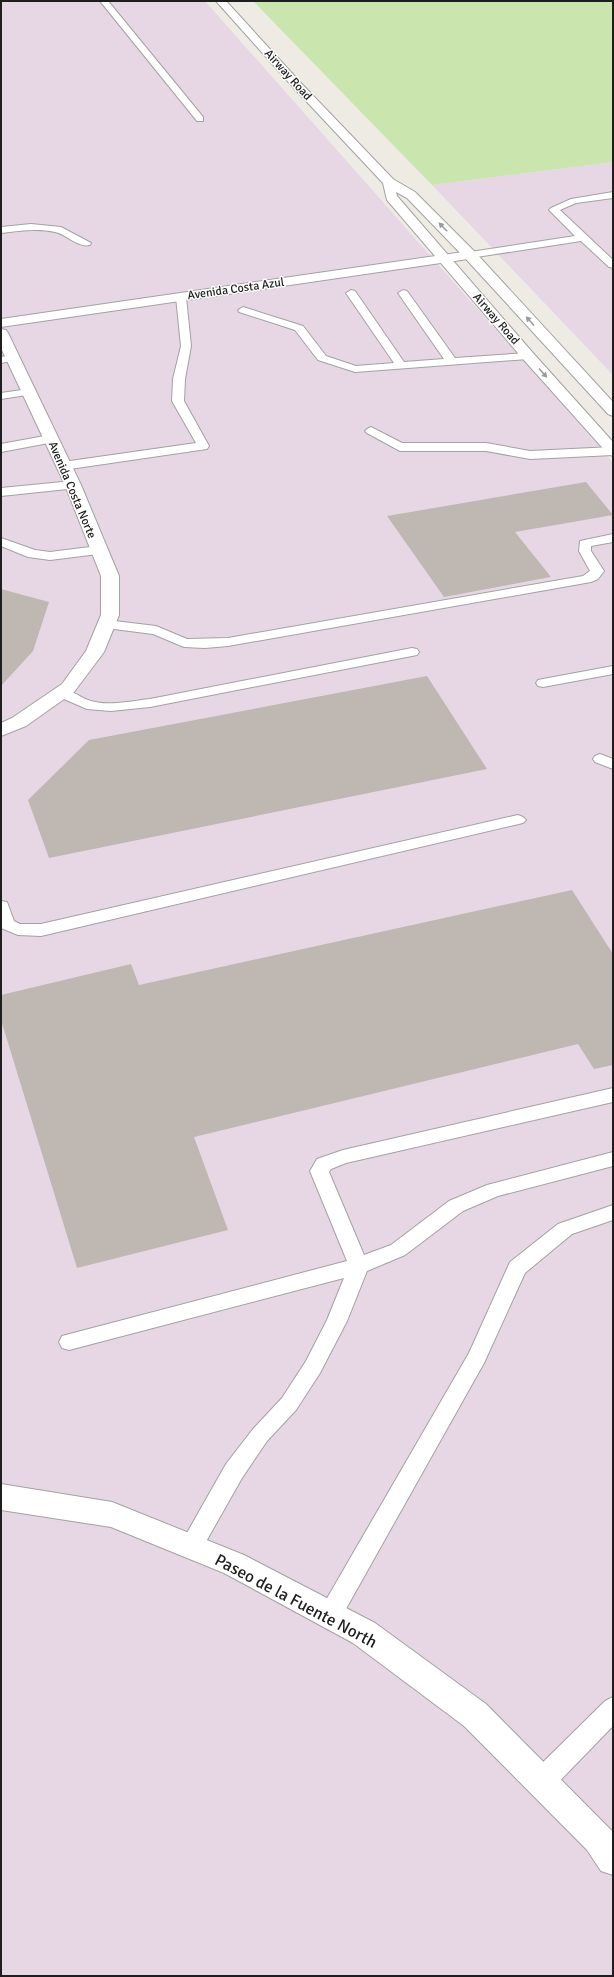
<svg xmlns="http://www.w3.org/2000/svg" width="614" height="1977" viewBox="0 0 614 1977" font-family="Signika,sans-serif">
  <rect width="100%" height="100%" fill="#eeebe5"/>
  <!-- industrial -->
  <g fill="#e7d7e5">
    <path d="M1 1H205L613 462V1976H1Z"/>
    <path d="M613 162V375L432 185Z"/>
  </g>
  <!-- grass -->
  <path fill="#cbe5af" d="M253 1H613V162L432 185Z"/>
  <!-- building -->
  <g fill="#bfb7b2">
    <path d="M586 482 613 515 515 532 551 577 444 597 387 516Z"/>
    <path d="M1 589 49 602 33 651 1 686Z"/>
    <path d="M427 676 487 769 49 858 28 800 89 740Z"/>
    <path d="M572 890 613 954V1065L594 1069 578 1044 194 1137 228 1230 77 1268 1 1020V995L131 964 139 985Z"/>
  </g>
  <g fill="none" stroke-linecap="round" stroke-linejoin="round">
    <!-- service casing -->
    <g stroke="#a2a2a2" stroke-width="2">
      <g id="service">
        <path d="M100 1H108L203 117V121H197Z"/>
        <path d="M613 192V198L576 203 560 210 613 260V268L609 267 581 241 470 258 465 255 470 252 575 236 549 210 551 208 571 199Z"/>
        <path d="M31 224 61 227 91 243 90 245C78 248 66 234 55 232 37 228 19 231 1 233V227Z"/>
        <path d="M351 290 355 291 404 362 444 359 398 293 403 290 407 291 455 358 528 353 534 356 528 359 355 372 318 360 295 330 239 312 238 310 243 307 303 326 326 356 356 366 394 363 346 293Z"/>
        <path d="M181 294 186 297 191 346 185 379 184 401 209 446 207 449 63 470 59 469 57 466 63 462 196 443 172 401 173 379 181 346 176 297Z"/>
        <path d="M13 355 17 356 19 358 17 360 1 363V357Z"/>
        <path d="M29 389 33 390 35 392 33 394 1 399V393Z"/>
        <path d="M371 427 402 443H486L530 451 613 447V455L530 459 486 451H400L367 433 365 431 367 429Z"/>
        <path d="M50 435 54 436 56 439 54 442 1 452V444Z"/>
        <path d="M73 481 79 485 77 488 1 496V488Z"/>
        <path d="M613 534V542L591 546V551L604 571 598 579 591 582 228 646 205 648 184 647 153 634 106 628 101 627 99 624 101 621 106 620 156 626 187 639 228 638 583 576 590 571 579 551 580 541Z"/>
        <path d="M1 538 35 550 50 552 98 546 104 550 98 554 50 560 28 557 1 546Z"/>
        <path d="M412 648 417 649 419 652 417 655 150 707 111 711 87 709 57 696 55 693 57 690C68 687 78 696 88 700 106 707 131 701 150 699Z"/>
        <path d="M613 666V674L543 687 538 686 536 683 538 680 543 679Z"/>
        <path d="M600 754 613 759V769L595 762 593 759 595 756Z"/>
        <path d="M518 815 523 817 526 820 523 823 41 936 18 935 1 928V901L7 902 14 921 20 924H41Z"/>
        <path d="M613 1088V1102L346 1163 331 1169 329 1172 364 1255 391 1245 449 1201 487 1185 613 1152V1166L498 1196 463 1211 405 1255 367 1271 347 1321 320 1373 296 1410 267 1441 242 1478 199 1554 191 1557 183 1554 180 1547 183 1540 226 1464 253 1429 282 1398 306 1361 327 1320 344 1278 69 1350 62 1348 59 1342 62 1336 347 1261 310 1171 317 1159 343 1150Z"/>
        <path d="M613 1205V1220L572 1234 525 1273 484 1363 338 1623 330 1626 322 1623 319 1615 322 1607 469 1353 510 1262 558 1224Z"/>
        <path d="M613 1697V1726L550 1791 541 1794 532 1791 529 1782 532 1773 605 1701Z"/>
      </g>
    </g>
    <!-- minor casing -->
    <g stroke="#a2a2a2" stroke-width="2">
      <g id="minor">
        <path d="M470 251 475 252 477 255 475 258 1 327V319Z"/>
        <path d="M1 329 6 330 8 333 81 485 119 576V615L104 652 74 692 26 726 1 736V723L12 718 62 684 86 651 101 615V576L65 485 1 348Z"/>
      </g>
    </g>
    <!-- tertiary casing -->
    <g stroke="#a2a2a2" stroke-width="2">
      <g id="tertiary">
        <path d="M216 1H226L300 82 393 179 415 192 475 252 613 402V416L608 414 465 258 407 198 396 192 397 196 533 353 613 442V456L608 454 523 359 387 200 383 183 292 86Z"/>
        <path d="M1 1484 112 1502 244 1555 375 1623 486 1704 609 1828 613 1832V1875L601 1871 587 1850 464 1726 353 1643 224 1573 111 1527 1 1510Z"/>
      </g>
    </g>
    <!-- service -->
    <use href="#service" fill="#fff" fill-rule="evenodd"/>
    <!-- minor -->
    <use href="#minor" fill="#fff" fill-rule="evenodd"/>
    <!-- tertiary -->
    <use href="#tertiary" fill="#fff" fill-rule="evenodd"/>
  </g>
  <!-- one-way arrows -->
  <defs><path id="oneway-solid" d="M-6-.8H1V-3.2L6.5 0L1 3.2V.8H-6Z"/></defs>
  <g fill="#9a9a9a">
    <use href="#oneway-solid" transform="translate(443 227) rotate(-134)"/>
    <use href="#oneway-solid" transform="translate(530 321) rotate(-132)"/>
    <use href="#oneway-solid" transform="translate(543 373) rotate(48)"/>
  </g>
  <g text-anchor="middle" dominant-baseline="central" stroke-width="3" stroke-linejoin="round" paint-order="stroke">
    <!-- far-street labels -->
    <g font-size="12" fill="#1e1e1e" stroke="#fff">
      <text transform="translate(288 75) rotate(48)">Airway Road</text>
      <text transform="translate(236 289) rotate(-8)">Avenida Costa Azul</text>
      <text transform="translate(496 319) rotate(49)">Airway Road</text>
      <text transform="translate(72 490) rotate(67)">Avenida Costa Norte</text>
    </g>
    <!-- near-street labels -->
    <g font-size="17" fill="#1e1e1e" stroke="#fff">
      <text transform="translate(296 1601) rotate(28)">Paseo de la Fuente North</text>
    </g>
  </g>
  <!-- border -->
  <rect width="614" height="1977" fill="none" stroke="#1e1e1e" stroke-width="4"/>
</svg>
